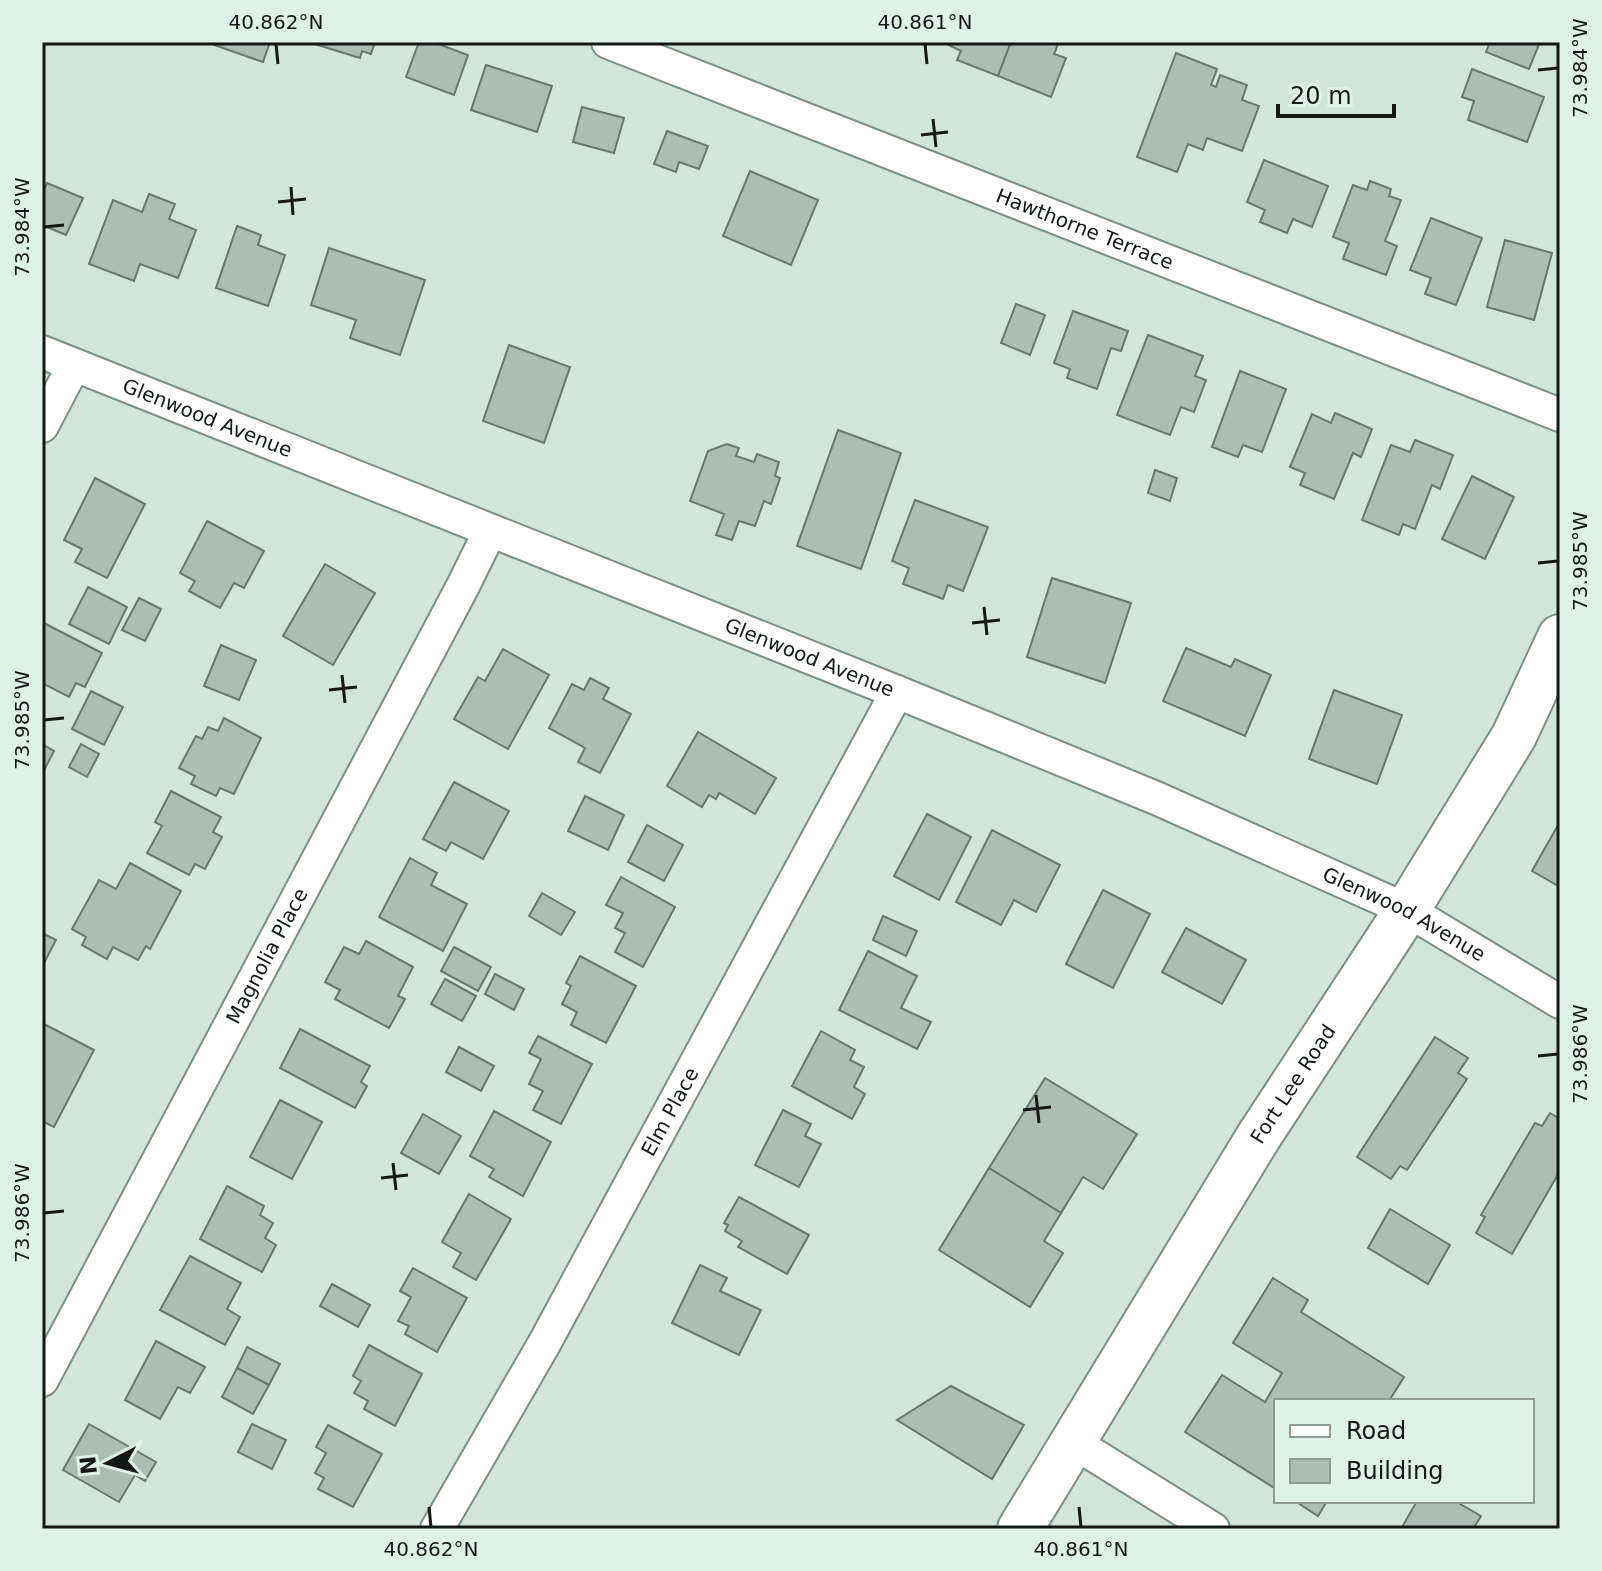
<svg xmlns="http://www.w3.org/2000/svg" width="1602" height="1571" viewBox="0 0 1602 1571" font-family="'DejaVu Sans',sans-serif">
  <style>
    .building { fill: #abbdb4; stroke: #66776f; stroke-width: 2 }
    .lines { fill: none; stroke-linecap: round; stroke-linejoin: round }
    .minor-casing { stroke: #7d8e86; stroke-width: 36 }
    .secondary-casing { stroke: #7d8e86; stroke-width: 48 }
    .minor { stroke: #fff; stroke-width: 32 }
    .secondary { stroke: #fff; stroke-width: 44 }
    .ticks { fill: none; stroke: #121815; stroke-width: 3 }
    .labels { text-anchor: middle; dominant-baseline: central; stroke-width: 6; stroke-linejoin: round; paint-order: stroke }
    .street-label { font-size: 20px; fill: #121815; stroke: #dff2e9 }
    .neatline { fill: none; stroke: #121815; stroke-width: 3 }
    .ticks-label { font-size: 20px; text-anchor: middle; fill: #121815 }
  </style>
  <rect width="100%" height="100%" fill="#d2e5db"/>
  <g class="building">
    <polygon points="215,42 270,42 263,62 214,45"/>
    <polygon points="308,42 375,42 371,54 362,51 360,58"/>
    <polygon points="419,42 433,42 468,55 454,95 406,77"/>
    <polygon points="943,42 1011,42 998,76 957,60 961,51"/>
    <polygon points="1011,42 1059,42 1054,54 1066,58 1051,97 998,76"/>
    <polygon points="1490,42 1540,42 1529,69 1486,52"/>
    <polygon points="1176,53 1217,69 1211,85 1216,87 1220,75 1247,85 1242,100 1259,106 1242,151 1207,138 1203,150 1188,144 1177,172 1137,157"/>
    <polygon points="486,65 552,86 537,132 471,110"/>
    <polygon points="1472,69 1544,97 1527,142 1468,120 1474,101 1462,97"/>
    <polygon points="582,107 624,118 614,153 573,142"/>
    <polygon points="667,131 708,146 699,169 679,162 676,172 654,164"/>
    <polygon points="1264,160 1328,186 1312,227 1293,219 1287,233 1260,222 1265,210 1247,202"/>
    <polygon points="750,171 818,200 791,265 723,236"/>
    <polygon points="1370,181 1391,189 1389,196 1401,200 1385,241 1397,246 1386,275 1343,259 1349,243 1333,237 1353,185 1367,190"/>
    <polygon points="47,183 83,198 66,235 42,225 42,195"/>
    <polygon points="149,194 175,204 169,219 196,230 178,278 140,264 134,281 89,264 113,200 142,212"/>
    <polygon points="1431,218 1482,238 1456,305 1425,294 1431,278 1410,270"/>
    <polygon points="237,226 261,235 258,245 285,255 268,306 216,288"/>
    <polygon points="1505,240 1552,253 1534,320 1487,307"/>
    <polygon points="329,248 425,280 400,355 350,338 356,320 311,305"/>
    <polygon points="1016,304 1045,315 1030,355 1001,343"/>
    <polygon points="1073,311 1128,331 1121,351 1111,348 1097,389 1067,378 1070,369 1054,363"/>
    <polygon points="1148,335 1203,356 1195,376 1206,380 1194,412 1181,407 1170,435 1117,415"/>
    <polygon points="509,345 570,367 544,443 483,421"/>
    <polygon points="1240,371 1286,389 1262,452 1243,445 1238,457 1212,447"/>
    <polygon points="1335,413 1372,429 1361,457 1353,453 1334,499 1300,485 1305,473 1290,467 1312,414 1331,423"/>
    <polygon points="838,430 901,453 861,569 797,546"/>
    <polygon points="1415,440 1453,455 1440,489 1432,485 1415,529 1403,524 1399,535 1362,520 1391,445 1410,452"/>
    <polygon points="727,444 739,448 736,456 754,462 757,454 779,462 775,476 780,478 771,504 764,501 755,526 739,521 732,540 716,535 724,514 690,501 708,451"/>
    <polygon points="1155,470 1177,478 1170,501 1148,493"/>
    <polygon points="1472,476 1514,497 1485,559 1442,539"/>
    <polygon points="95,478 145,504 107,578 75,562 82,549 64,540"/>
    <polygon points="915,500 988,527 963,591 948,585 943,599 903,584 909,568 892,561"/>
    <polygon points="207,521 264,551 244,588 234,583 220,608 189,591 195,581 180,573"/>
    <polygon points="325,564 375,593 333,665 283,636"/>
    <polygon points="1052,578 1131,603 1105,683 1027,657"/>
    <polygon points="88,587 127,607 109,644 69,624"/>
    <polygon points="139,598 161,609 145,641 122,630"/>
    <polygon points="42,622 102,653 85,687 76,683 69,697 42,683"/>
    <polygon points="221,645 256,660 239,700 204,686"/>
    <polygon points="1186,648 1231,667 1235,659 1271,675 1245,736 1163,701"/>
    <polygon points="503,649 549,675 508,749 454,719 478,677 485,681"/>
    <polygon points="590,678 609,688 603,699 631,714 600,773 578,762 585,748 549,728 572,684 584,690"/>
    <polygon points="1334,690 1402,715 1377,784 1309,759"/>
    <polygon points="91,691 123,707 104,745 72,729"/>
    <polygon points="224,718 261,738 234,794 220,788 216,796 191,784 195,776 179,768 196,736 202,739 208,727 218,731"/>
    <polygon points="698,732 776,778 755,814 719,793 716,799 709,795 702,807 667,786"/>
    <polygon points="42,744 54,751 42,774"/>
    <polygon points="81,744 99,754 87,777 69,767"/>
    <polygon points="454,782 509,811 483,859 451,842 446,851 423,839"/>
    <polygon points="171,791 221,817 213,832 222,837 205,869 195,864 189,875 147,853 162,826 155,822"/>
    <polygon points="585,796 624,815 608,850 568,831"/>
    <polygon points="927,814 971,837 939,900 894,876"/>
    <polygon points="647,825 683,845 664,881 628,862"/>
    <polygon points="1558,825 1560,826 1560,887 1532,871"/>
    <polygon points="992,830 1060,865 1036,912 1014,900 1001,925 956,902"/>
    <polygon points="410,858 437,873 431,885 467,904 443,951 379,917"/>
    <polygon points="130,863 181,891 150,949 146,946 138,960 113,947 107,959 82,945 86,937 72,929 99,880 116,889"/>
    <polygon points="621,877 675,907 643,967 615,952 625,933 615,928 623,913 606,905"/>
    <polygon points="1103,890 1150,914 1113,988 1066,964"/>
    <polygon points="542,893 575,912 561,935 529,916"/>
    <polygon points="883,916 917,931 906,956 873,940"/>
    <polygon points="1186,928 1246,960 1222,1004 1162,972"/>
    <polygon points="42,933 56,940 44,963 42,962"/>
    <polygon points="366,941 413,967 398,996 405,999 389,1028 335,999 340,990 325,982 344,947 359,954"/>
    <polygon points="454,947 491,967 478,991 441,971"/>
    <polygon points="868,951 917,976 901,1008 931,1022 917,1049 839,1010"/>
    <polygon points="580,956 636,986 606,1043 571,1025 577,1012 562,1004 571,986 566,983"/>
    <polygon points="495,974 524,989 514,1010 485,994"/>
    <polygon points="445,979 476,996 462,1021 431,1004"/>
    <polygon points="44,1024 94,1050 54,1127 42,1121"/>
    <polygon points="300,1029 370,1066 361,1082 367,1086 355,1108 280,1068"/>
    <polygon points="821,1031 855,1050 850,1060 864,1067 854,1087 865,1094 852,1119 792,1086"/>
    <polygon points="538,1036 592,1064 561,1124 533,1110 543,1091 529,1084 541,1059 529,1053"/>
    <polygon points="1435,1037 1468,1058 1458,1073 1467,1079 1407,1170 1400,1166 1391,1179 1357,1157"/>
    <polygon points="459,1047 494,1066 481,1091 446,1072"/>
    <polygon points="1045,1078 1137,1134 1103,1189 1083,1177 1061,1213 989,1168"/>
    <polygon points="280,1100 322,1122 292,1179 250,1157"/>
    <polygon points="783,1110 811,1124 805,1136 821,1144 799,1187 755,1165"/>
    <polygon points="494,1111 551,1142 523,1196 489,1177 494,1169 470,1156"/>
    <polygon points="1550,1113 1560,1119 1560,1171 1512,1254 1476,1233 1485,1217 1481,1215 1535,1123 1542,1126"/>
    <polygon points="423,1114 461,1136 439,1174 401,1153"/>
    <polygon points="989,1168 1061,1213 1044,1241 1063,1253 1030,1307 939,1250"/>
    <polygon points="227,1186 264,1206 260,1215 273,1223 265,1238 276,1245 262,1272 200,1239"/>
    <polygon points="469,1194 511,1219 476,1280 453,1267 461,1253 442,1242"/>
    <polygon points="739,1197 809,1235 787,1274 738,1247 742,1241 725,1231 728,1225 724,1223"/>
    <polygon points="1390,1209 1450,1245 1428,1284 1368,1248"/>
    <polygon points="190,1256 241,1283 227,1309 240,1317 225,1345 160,1310"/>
    <polygon points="700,1265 727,1278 720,1291 761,1310 739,1355 672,1323"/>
    <polygon points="413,1268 467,1298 437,1352 405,1334 409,1326 398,1321 411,1297 400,1291"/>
    <polygon points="1273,1278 1308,1300 1301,1312 1404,1377 1389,1401 1276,1401 1276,1489 1185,1432 1222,1375 1265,1402 1282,1373 1233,1343"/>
    <polygon points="332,1284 370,1305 358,1327 320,1306"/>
    <polygon points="156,1341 205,1367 190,1393 178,1387 160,1419 125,1400"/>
    <polygon points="369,1345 422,1374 395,1426 364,1409 368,1401 354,1393 361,1381 353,1376"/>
    <polygon points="247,1347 280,1364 269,1385 237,1368"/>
    <polygon points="237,1368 269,1385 253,1414 222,1397"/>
    <polygon points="951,1386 1024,1425 992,1479 897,1420"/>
    <polygon points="89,1424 156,1462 145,1481 135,1475 119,1502 63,1470"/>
    <polygon points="252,1424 286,1440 272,1469 238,1452"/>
    <polygon points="328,1425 382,1454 353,1507 318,1489 324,1478 315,1473 326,1453 316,1447"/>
    <polygon points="1295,1501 1327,1501 1318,1516"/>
    <polygon points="1417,1501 1455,1501 1481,1516 1473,1529 1401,1529"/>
  </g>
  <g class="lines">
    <defs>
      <g id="minor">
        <path id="s1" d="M 608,42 L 1560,415"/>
        <path id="s2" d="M 42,352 L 897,692 L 1156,798 L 1407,910 L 1560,1002"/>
        <polyline points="42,426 74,365"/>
        <path id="s3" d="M 42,1380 L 463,586 L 490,531"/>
        <polyline points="1073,1442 1213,1529"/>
        <path id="s4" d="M 437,1529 L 544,1344 L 897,692"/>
      </g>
      <g id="secondary">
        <path id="s5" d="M 1020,1529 L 1259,1136 L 1407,910 L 1514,736 L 1560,637"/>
      </g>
    </defs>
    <use href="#minor" class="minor-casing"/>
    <use href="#secondary" class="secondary-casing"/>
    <use href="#minor" class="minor"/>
    <use href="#secondary" class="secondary"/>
  </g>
  <path class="ticks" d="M 276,44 L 278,64M 925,44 L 927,64M 1538,70 L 1558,68M 933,119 L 936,147M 921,135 L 948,132M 291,187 L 293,215M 278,202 L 306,199M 44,227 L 64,225M 1538,563 L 1558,561M 984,607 L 987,635M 972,623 L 1000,620M 342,675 L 345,703M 329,690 L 357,687M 44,720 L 64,718M 1538,1056 L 1558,1054M 1036,1095 L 1039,1123M 1023,1110 L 1051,1107M 393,1163 L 396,1190M 381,1178 L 408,1175M 44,1213 L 64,1211M 429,1507 L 431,1527M 1079,1507 L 1081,1527"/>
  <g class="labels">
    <g class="street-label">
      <text stroke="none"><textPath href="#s1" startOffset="512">Hawthorne Terrace</textPath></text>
      <text stroke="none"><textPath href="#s2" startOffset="178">Glenwood Avenue</textPath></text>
      <text stroke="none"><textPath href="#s2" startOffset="826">Glenwood Avenue</textPath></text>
      <text stroke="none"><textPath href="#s2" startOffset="1474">Glenwood Avenue</textPath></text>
      <text stroke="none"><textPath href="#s3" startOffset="480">Magnolia Place</textPath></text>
      <text stroke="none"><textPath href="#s5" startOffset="522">Fort Lee Road</textPath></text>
      <text stroke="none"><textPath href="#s4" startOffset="478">Elm Place</textPath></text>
    </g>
  </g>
  <rect width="1602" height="1571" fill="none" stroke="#dff2e9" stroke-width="88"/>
  <rect x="1274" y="1399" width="260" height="104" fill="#dff2e9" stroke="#8d9b94" stroke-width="2"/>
  <rect x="1290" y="1425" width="40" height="12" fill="#ffffff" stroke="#8d9b94" stroke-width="2"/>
  <text x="1346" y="1439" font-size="24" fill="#121815">Road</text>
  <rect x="1290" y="1459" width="40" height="24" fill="#abbdb4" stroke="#8d9b94" stroke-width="2"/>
  <text x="1346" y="1479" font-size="24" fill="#121815">Building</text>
  <g transform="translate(108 1463) rotate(264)" stroke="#dff2e9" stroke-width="6" paint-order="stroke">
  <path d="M0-6L14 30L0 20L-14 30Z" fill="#121815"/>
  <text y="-12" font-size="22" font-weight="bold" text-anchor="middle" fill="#121815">N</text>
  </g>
  <path d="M1278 104v12h116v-12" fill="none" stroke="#121815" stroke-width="4"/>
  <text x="1290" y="104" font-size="24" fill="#121815" stroke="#dff2e9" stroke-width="6" paint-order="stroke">20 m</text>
  <rect x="44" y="44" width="1514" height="1483" class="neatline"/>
  <g class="ticks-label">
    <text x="276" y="29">40.862°N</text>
    <text x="925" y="29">40.861°N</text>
    <text transform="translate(1580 68) rotate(-90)" y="7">73.984°W</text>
    <text transform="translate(22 227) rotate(-90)" y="7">73.984°W</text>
    <text transform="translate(1580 561) rotate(-90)" y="7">73.985°W</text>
    <text transform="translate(22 720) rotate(-90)" y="7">73.985°W</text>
    <text transform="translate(1580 1054) rotate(-90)" y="7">73.986°W</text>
    <text transform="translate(22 1213) rotate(-90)" y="7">73.986°W</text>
    <text x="431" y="1556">40.862°N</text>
    <text x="1081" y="1556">40.861°N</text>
  </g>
</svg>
